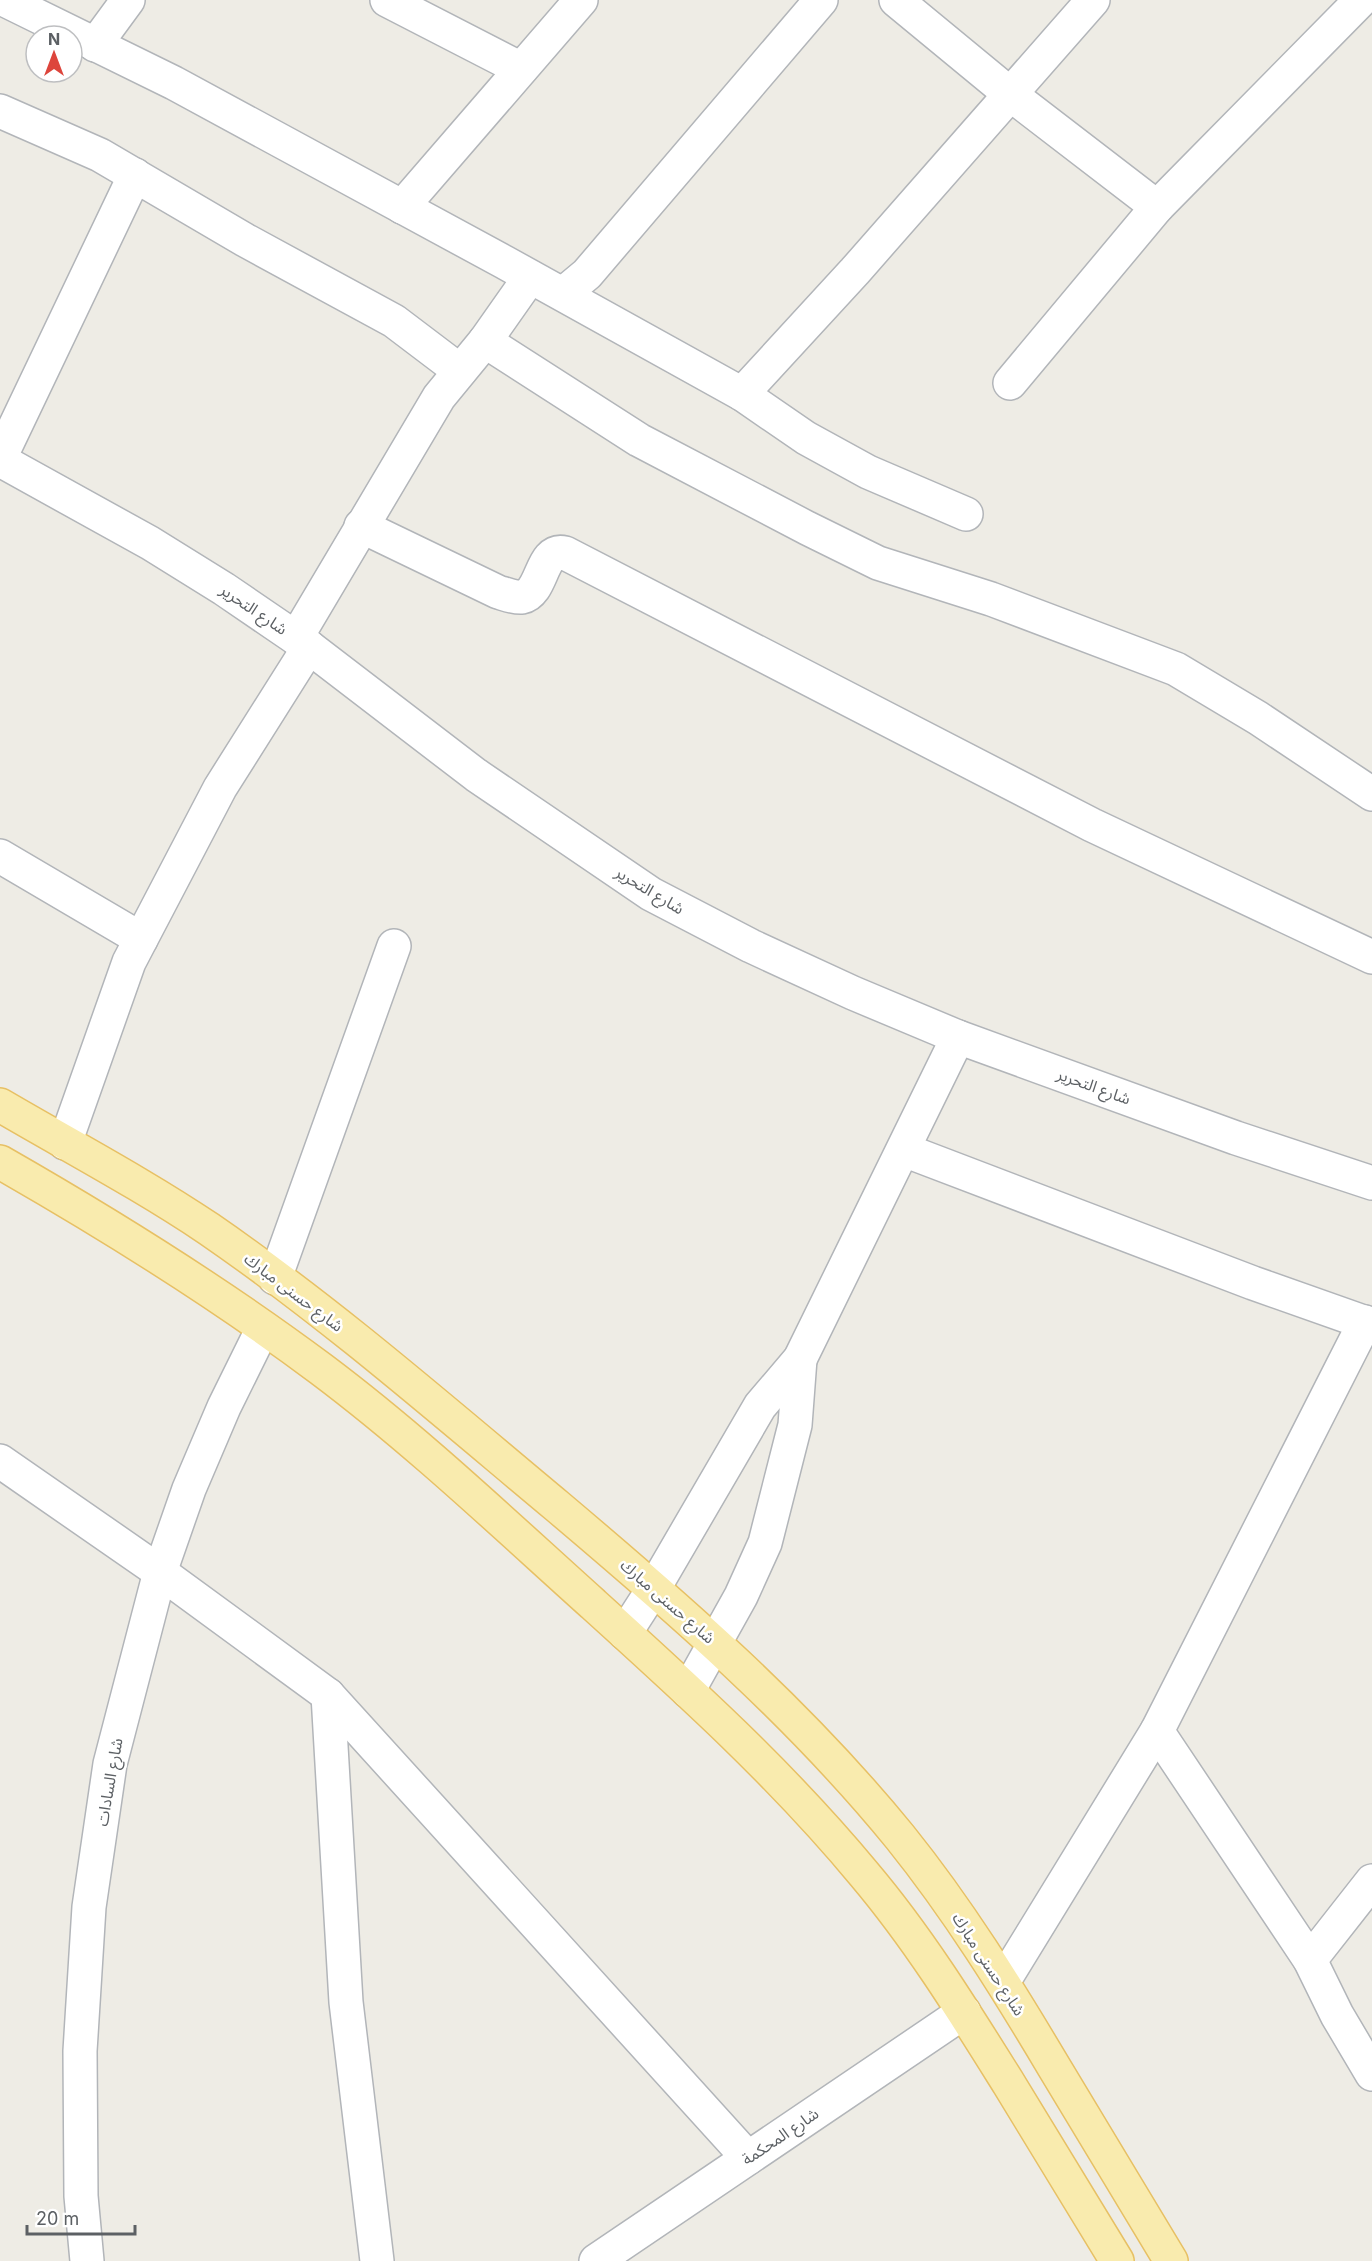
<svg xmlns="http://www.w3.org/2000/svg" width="1372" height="2261" viewBox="0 0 1372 2261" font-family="Inter,'Noto Sans Arabic',sans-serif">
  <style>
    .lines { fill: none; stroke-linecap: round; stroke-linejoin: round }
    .minor-casing { stroke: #b2b5b9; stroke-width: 36 }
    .major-casing { stroke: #e7c064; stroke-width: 36 }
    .minor { stroke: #fff; stroke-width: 33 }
    .major { stroke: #f9ebae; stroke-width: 33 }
    .labels { text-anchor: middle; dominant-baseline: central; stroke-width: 5; stroke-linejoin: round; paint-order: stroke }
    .street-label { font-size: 16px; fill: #5c6064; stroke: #fff }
  </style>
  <rect width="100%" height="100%" fill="#eeece5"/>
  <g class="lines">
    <defs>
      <g id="minor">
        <polyline points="5,0 174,83 504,262 742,394 806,438 868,472 966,514"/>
        <polyline points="387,0 521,69"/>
        <polyline points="896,0 1010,94 1157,207"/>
        <polyline points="95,45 128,0"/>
        <polyline points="0,111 100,155 245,240 394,321 460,371"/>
        <polyline points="402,207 581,0"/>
        <polyline points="563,294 587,274 821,0"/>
        <polyline points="485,341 639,440 807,528 878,563 991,599 1176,669 1258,718 1372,794"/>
        <polyline points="1010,383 1157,207 1361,0"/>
        <polyline points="742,394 855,271 1093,0"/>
        <polyline points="0,458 135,175"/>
        <polyline points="0,460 150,543 224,589 309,647 476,775 651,894 751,946 853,993 958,1037 1236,1138 1372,1183"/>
        <path d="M 361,526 L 498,592 C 505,594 515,598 522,597 C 544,592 540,547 565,553 L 1092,825 L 1372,957"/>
        <polyline points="296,638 439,397 485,341 530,277"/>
        <polyline points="0,856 141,939"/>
        <polyline points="65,1143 129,962 220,788 309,647"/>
        <polyline points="904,1150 1253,1283 1372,1325"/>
        <polyline points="275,1278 394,946"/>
        <polyline points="1365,1322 1157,1731 1310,1960 1337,2015 1372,2074"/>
        <polyline points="0,1461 160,1572 328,1695 748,2158"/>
        <polyline points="625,1633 654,1588 760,1406 800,1359 958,1037"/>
        <polyline points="688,1691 741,1596 765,1543 795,1425 800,1359"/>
        <polyline points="328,1695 346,2002 377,2261"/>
        <polyline points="1310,1960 1372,1881"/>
        <polyline points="1003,1982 1157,1731"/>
        <polyline points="87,2261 81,2196 80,2051 89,1907 110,1764 160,1572 189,1489 224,1407 263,1328"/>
        <polyline points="596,2261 964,2012"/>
      </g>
      <g id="major">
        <path d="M 0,1105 C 70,1146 142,1184 209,1229 C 331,1313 443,1411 557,1506 C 679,1609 799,1713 900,1837 C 958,1909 1007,1988 1054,2067 C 1093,2132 1132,2196 1171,2261"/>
        <path d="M 0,1162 C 112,1226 218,1292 321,1369 C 417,1441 504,1524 593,1604 C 688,1690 782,1775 864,1874 C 919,1939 964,2012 1009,2084 C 1045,2143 1081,2202 1117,2261"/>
      </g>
    </defs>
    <use href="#minor" class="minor-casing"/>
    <use href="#major" class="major-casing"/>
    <use href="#minor" class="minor"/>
    <use href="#major" class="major"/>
  </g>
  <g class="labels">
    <g class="street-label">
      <text transform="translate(254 609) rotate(34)">شارع التحرير</text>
      <text transform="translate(650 890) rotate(31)">شارع التحرير</text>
      <text transform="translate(1094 1086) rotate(20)">شارع التحرير</text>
      <text transform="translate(294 1292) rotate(37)">شارع حسنى مبارك</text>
      <text transform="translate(668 1601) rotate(41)">شارع حسنى مبارك</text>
      <text transform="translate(109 1782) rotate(-80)">شارع السادات</text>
      <text transform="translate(989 1964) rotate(57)">شارع حسنى مبارك</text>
      <text transform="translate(780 2136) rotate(-34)">شارع المحكمة</text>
    </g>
  </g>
  <g transform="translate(54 54)"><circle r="28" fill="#ffffff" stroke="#bebfc1" stroke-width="1.5"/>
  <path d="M0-4.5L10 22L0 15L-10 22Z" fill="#dd453c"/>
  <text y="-9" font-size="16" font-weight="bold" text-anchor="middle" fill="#5c6064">N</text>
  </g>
  <path d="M27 2225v9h108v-9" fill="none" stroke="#5c6064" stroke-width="3"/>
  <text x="36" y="2225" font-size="18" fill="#5c6064" stroke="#ffffff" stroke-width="4.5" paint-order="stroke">20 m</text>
</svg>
